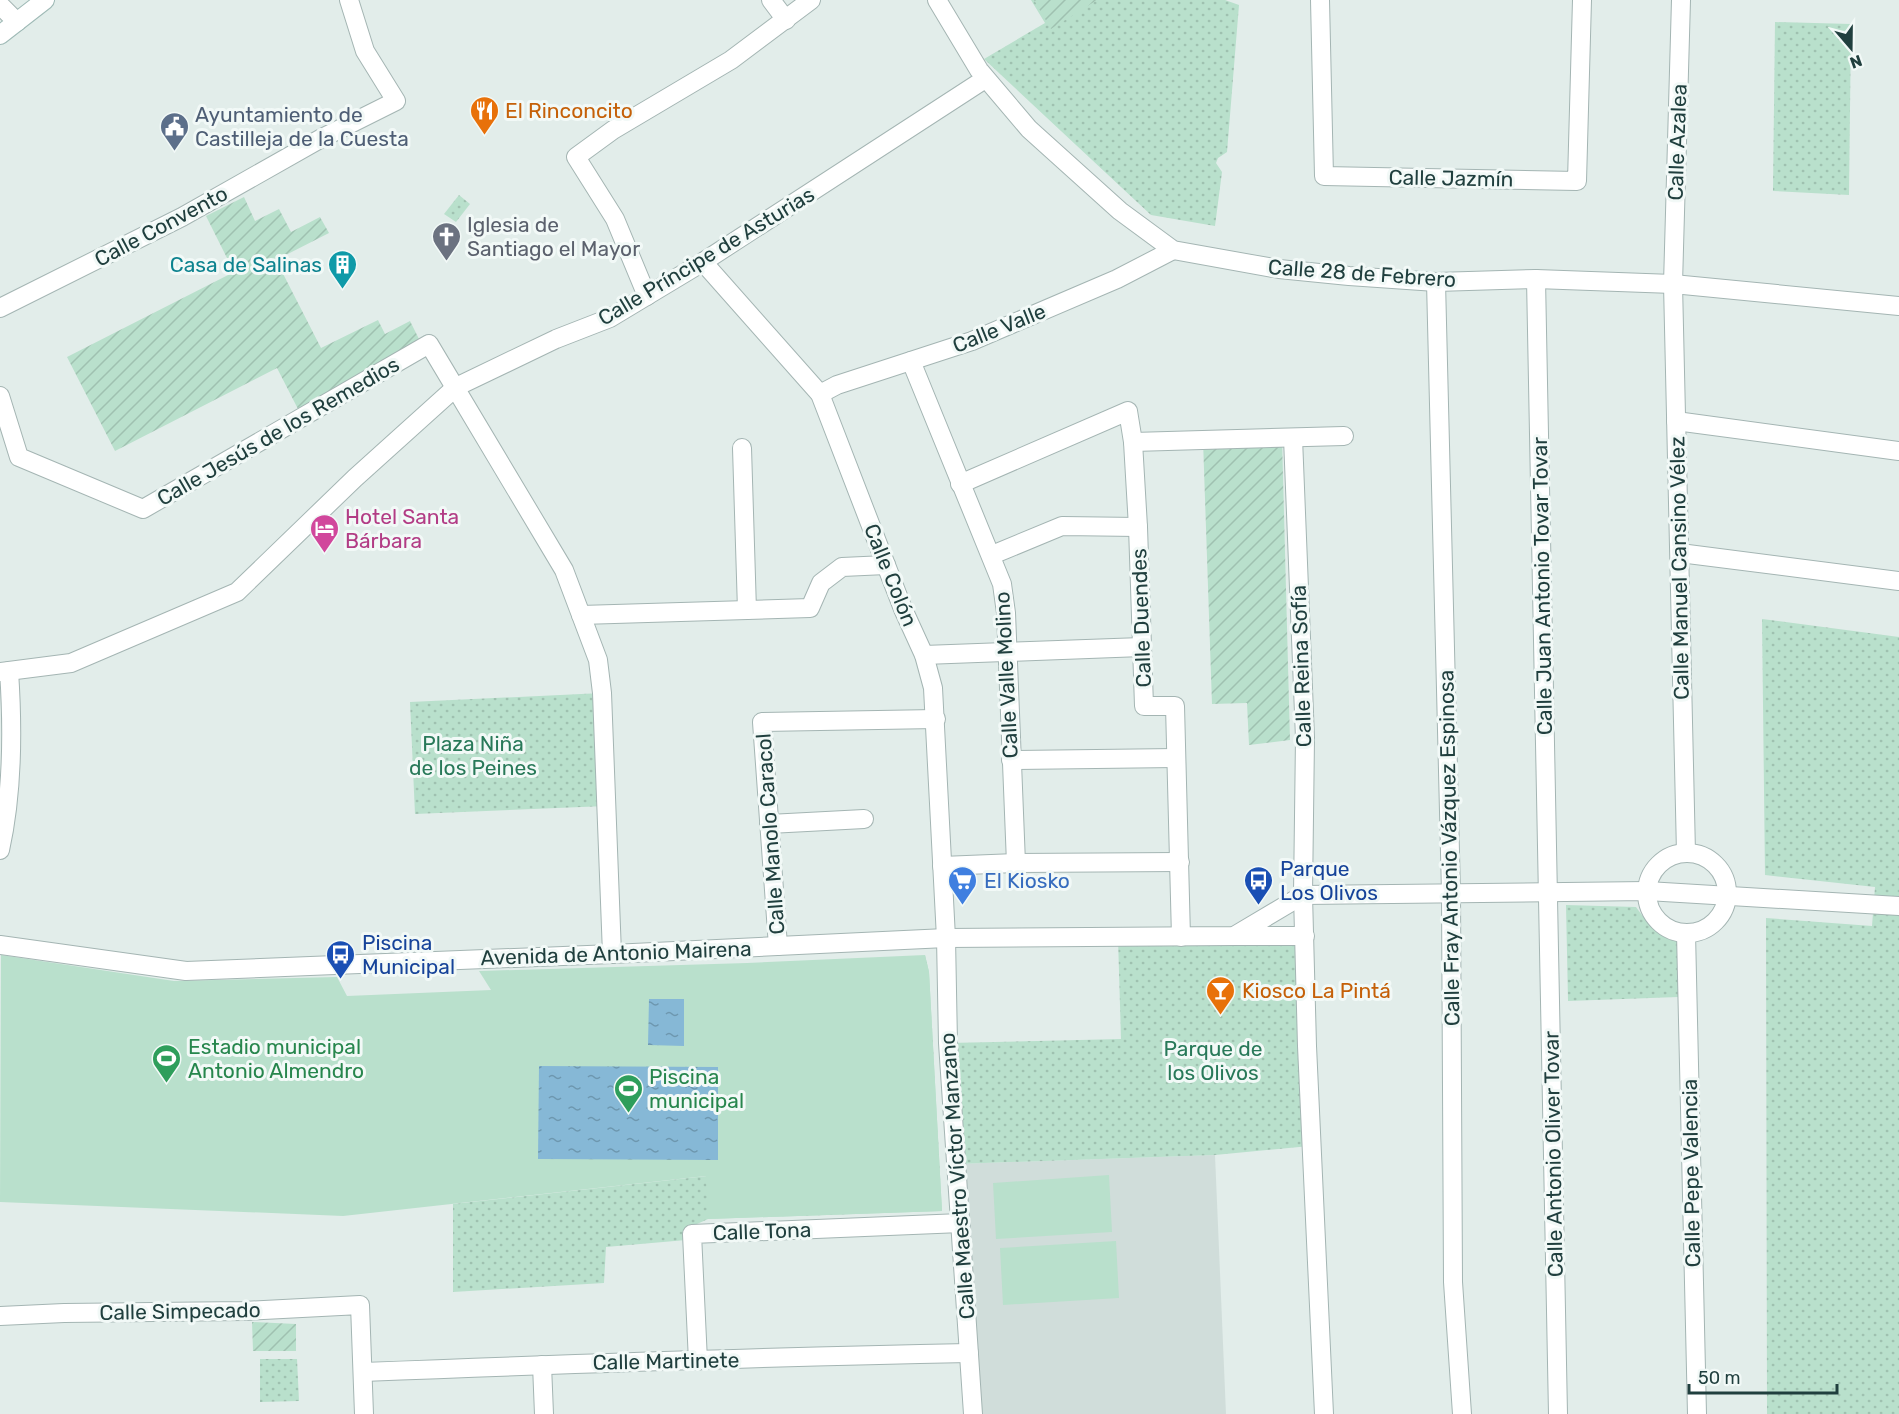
<svg xmlns="http://www.w3.org/2000/svg" width="1899" height="1414" viewBox="0 0 1899 1414" font-family="Rubik,sans-serif">
  <style>
    .built { fill: #d0ddda }
    .grass { fill: url(#grass-dots) }
    .garden { fill: url(#garden-furrows) }
    .pitch { fill: #b9e0cc }
    .water { fill: url(#water-ripples) }
    .lines { fill: none; stroke-linecap: round; stroke-linejoin: round }
    .minor-casing { stroke: #a4b5b3; stroke-width: 20 }
    .tertiary-casing { stroke: #a4b5b3; stroke-width: 20 }
    .secondary-casing { stroke: #9fbab6; stroke-width: 20 }
    .minor { stroke: #fff; stroke-width: 18 }
    .tertiary { stroke: #fff; stroke-width: 18 }
    .secondary { stroke: #fff; stroke-width: 18 }
    .labels { text-anchor: middle; dominant-baseline: central; stroke-width: 6; stroke-linejoin: round; paint-order: stroke }
    .food-label { font-size: 21px; fill: #c56008; stroke: #f2f9f7; text-anchor: start }
    .service-label { font-size: 21px; fill: #4e5e75; stroke: #f2f9f7; text-anchor: start }
    .street-label { font-size: 21px; fill: #203f3e; stroke: #f2f9f7 }
    .worship-label { font-size: 21px; fill: #5b616d; stroke: #f2f9f7; text-anchor: start }
    .culture-label { font-size: 21px; fill: #0d838f; stroke: #f2f9f7; text-anchor: end }
    .hotel-label { font-size: 21px; fill: #b23c85; stroke: #f2f9f7; text-anchor: start }
    .park-label { font-size: 21px; fill: #287959; stroke: #f2f9f7 }
    .transit-label { font-size: 21px; fill: #164399; stroke: #f2f9f7; text-anchor: start }
    .shop-label { font-size: 21px; fill: #366cbe; stroke: #f2f9f7; text-anchor: start }
    .leisure-label { font-size: 21px; fill: #27864d; stroke: #f2f9f7; text-anchor: start }
  </style>
  <defs>
    <pattern id="grass-dots" width="8" height="8" patternUnits="userSpaceOnUse" patternTransform="scale(1.5)"><rect width="8" height="8" fill="#b9e0cc"/><path d="M2 2h.1M6 6h.1" fill="none" stroke="#9fc1b0" stroke-width="1.8" stroke-linecap="round"/></pattern>
    <pattern id="garden-furrows" width="10" height="10" patternUnits="userSpaceOnUse" patternTransform="scale(1.5)"><rect width="10" height="10" fill="#b9e0cc"/><path d="M-1 1l2-2M0 10L10 0M9 11l2-2" fill="none" stroke="#9fc1b0"/></pattern>
    <pattern id="water-ripples" width="26" height="14" patternUnits="userSpaceOnUse" patternTransform="scale(1.5)"><rect width="26" height="14" fill="#86b8d6"/><path d="M2 4q2-2 4 0t4 0M15 11q2-2 4 0t4 0" fill="none" stroke="#6d97af"/></pattern>
  </defs>
  <rect width="100%" height="100%" fill="#e2edea"/>
  <polygon class="built" points="1215,1155 1226,1414 973,1414 956,1164"/>
  <g class="grass">
    <polygon points="1031,0 1225,0 1239,5 1227,152 1218,158 1216,163 1222,172 1215,226 1151,215 984,59 1045,23"/>
    <polygon points="1775,22 1851,24 1849,195 1773,191"/>
    <polygon points="459,195 470,204 456,222 444,214"/>
    <polygon points="1762,619 1899,637 1899,1414 1767,1414 1766,918 1872,926 1875,887 1765,875"/>
    <polygon points="602,693 606,806 415,814 410,702"/>
    <path d="M 1566,905 L 1636,907 C 1650,926 1657,937 1680,942 L 1678,997 L 1568,1001 Z"/>
    <polygon points="1305,936 1310,1146 1215,1155 956,1164 948,1043 1121,1039 1118,938"/>
    <polygon points="925,955 929,972 942,1211 708,1219 686,1229 686,1240 606,1247 604,1283 453,1292 453,1204 707,1176"/>
    <polygon points="260,1359 297,1359 299,1401 260,1402"/>
  </g>
  <g class="garden">
    <polygon points="1034,0 1097,0 1051,29"/>
    <polygon points="244,197 255,221 279,209 291,232 320,217 329,233 276,260 321,348 378,320 385,334 410,321 421,343 298,409 277,368 115,451 67,357 234,272 206,216"/>
    <polygon points="1282,438 1290,740 1249,745 1247,703 1212,704 1203,440"/>
    <polygon points="252,1322 296,1324 296,1351 253,1351"/>
  </g>
  <g class="pitch">
    <polygon points="1,955 174,981 337,977 347,996 491,990 479,971 747,963 925,955 929,972 942,1211 708,1219 706,1176 343,1216 0,1202"/>
    <polygon points="1109,1175 1112,1232 996,1239 993,1183"/>
    <polygon points="1116,1241 1119,1298 1003,1305 1000,1248"/>
  </g>
  <g class="water">
    <polygon points="649,999 684,999 684,1046 648,1045"/>
    <polygon points="539,1066 718,1067 718,1160 538,1159"/>
  </g>
  <g class="lines">
    <defs>
      <g id="minor">
        <polyline points="771,0 786,20"/>
        <polyline points="937,0 979,70 1029,129 1120,211 1173,250 1279,269 1349,276 1436,282 1536,279 1673,284 1899,306"/>
        <polyline points="1320,0 1324,176 1577,181 1582,0"/>
        <polyline points="1681,0 1673,284 1686,853"/>
        <polyline points="0,5 17,22"/>
        <polyline points="703,262 820,394 903,609 924,655 933,688 946,938 948,1043 973,1414"/>
        <polyline points="1536,279 1558,1414"/>
        <polyline points="1436,282 1451,893 1453,1282 1462,1414"/>
        <polyline points="647,296 615,219 576,157 613,130 731,60 811,0"/>
        <polyline points="0,308 182,217 320,139 396,101 365,51 349,0"/>
        <polyline points="911,361 1002,584 1006,613 1016,863"/>
        <polyline points="820,394 837,385 972,341 1117,279 1173,250"/>
        <polyline points="0,396 19,457 143,509 429,344 564,570 598,660 602,693 612,954"/>
        <polyline points="1676,421 1899,451"/>
        <polyline points="1293,438 1305,738 1303,895 1307,1046 1324,1414"/>
        <polyline points="1133,442 1344,436"/>
        <polyline points="742,448 747,610"/>
        <polyline points="960,484 1128,411 1133,442 1138,527 1144,706 1175,706 1181,937"/>
        <polyline points="1680,553 1899,581"/>
        <polyline points="992,555 1062,526 1138,527"/>
        <polyline points="581,615 810,608 821,583 842,567 886,565"/>
        <polyline points="924,655 1142,647"/>
        <polyline points="0,672 71,663 237,592 355,478 456,387 556,339 610,318 703,262 985,79"/>
        <polyline points="1011,760 1176,758"/>
        <polyline points="769,824 864,819"/>
        <path d="M 0,850 C 13,792 13,730 9,671"/>
        <polyline points="942,866 1016,863 1180,862"/>
        <polyline points="1686,933 1697,1414"/>
        <polyline points="1234,936 1305,936"/>
        <polyline points="778,946 762,722 936,719"/>
        <polyline points="0,1316 64,1313 244,1311 360,1305 364,1414"/>
        <polyline points="698,1361 692,1234 961,1223"/>
        <polyline points="542,1365 544,1414"/>
        <path d="M 363,1372 C 565,1364 767,1357 969,1353"/>
      </g>
      <g id="tertiary">
        <circle cx="1687" cy="893" r="40"/>
        <polyline points="0,945 186,971 612,954 946,938 1234,936 1303,895 1647,891 1899,906"/>
      </g>
      <polyline id="secondary" points="0,35 45,0"/>
    </defs>
    <use href="#minor" class="minor-casing"/>
    <use href="#tertiary" class="tertiary-casing"/>
    <use href="#secondary" class="secondary-casing"/>
    <use href="#minor" class="minor"/>
    <use href="#tertiary" class="tertiary"/>
    <use href="#secondary" class="secondary"/>
  </g>
  <defs>
    <symbol id="restaurant-pin" viewBox="-11 -11 22 30"><path d="M0 17L-7.5 6A9.5 9.5 0 1 1 7.5 6Z" fill="#e8710a" stroke="#f2f9f7"/><path d="M-5-6h1v4h1v-4h1v4h1v-4h1v5L-1.5 .5V6h-2V.5L-5-1ZM5-6V6H3V1.5H1.5Q1.5-4 5-6Z" fill="#fff"/></symbol>
    <symbol id="civic-pin" viewBox="-11 -11 22 30"><path d="M0 17L-7.5 6A9.5 9.5 0 1 1 7.5 6Z" fill="#5c6f8a" stroke="#f2f9f7"/><path d="M-.6-6.5H3V-4.5H.6V-3L4-1V1h2V6H-6V1h2V-1L-.6-3ZM-1.2 2.5V6h2.4V2.5Z" fill="#fff"/></symbol>
    <symbol id="church-pin" viewBox="-11 -11 22 30"><path d="M0 17L-7.5 6A9.5 9.5 0 1 1 7.5 6Z" fill="#6b7280" stroke="#f2f9f7"/><path d="M-1.2-6h2.4v3.5h3.3v2.4h-3.3V6h-2.4V-.1h-3.3v-2.4h3.3Z" fill="#fff"/></symbol>
    <symbol id="building-pin" viewBox="-11 -11 22 30"><path d="M0 17L-7.5 6A9.5 9.5 0 1 1 7.5 6Z" fill="#0f9aa8" stroke="#f2f9f7"/><path d="M-4-6H4V6H1V3H-1V6H-4ZM-2.5-4.3h1.7v1.8h-1.7ZM.8-4.3h1.7v1.8H.8ZM-2.5-1h1.7V.8h-1.7ZM.8-1h1.7V.8H.8Z" fill="#fff"/></symbol>
    <symbol id="hotel-pin" viewBox="-11 -11 22 30"><path d="M0 17L-7.5 6A9.5 9.5 0 1 1 7.5 6Z" fill="#d1479c" stroke="#f2f9f7"/><path d="M-6-4.5h1.5V1H6V5H4.5V3h-9V5H-6ZM-4 0a1.8 1.8 0 1 1 3.6 0ZM.5 0V-2.5h3Q6-2.5 6 0Z" fill="#fff"/></symbol>
    <symbol id="supermarket-pin" viewBox="-11 -11 22 30"><path d="M0 17L-7.5 6A9.5 9.5 0 1 1 7.5 6Z" fill="#3f7fe0" stroke="#f2f9f7"/><path d="M-6-5.5h2.5l.6 2H6L4.5 2H-2.5L-4.4-4H-6ZM-1.5 3.2a1.3 1.3 0 1 0 .1 0ZM3 3.2a1.3 1.3 0 1 0 .1 0Z" fill="#fff"/></symbol>
    <symbol id="bus-pin" viewBox="-11 -11 22 30"><path d="M0 17L-7.5 6A9.5 9.5 0 1 1 7.5 6Z" fill="#1a4fb4" stroke="#f2f9f7"/><path d="M-5-6H5V4H4V6H2V4H-2V6H-4V4H-5ZM-3.5-4V0h7V-4ZM-3.5 1.2v1.5H-2V1.2ZM2 1.2v1.5H3.5V1.2Z" fill="#fff"/></symbol>
    <symbol id="bar-pin" viewBox="-11 -11 22 30"><path d="M0 17L-7.5 6A9.5 9.5 0 1 1 7.5 6Z" fill="#e8710a" stroke="#f2f9f7"/><path d="M-6-5H6L.8 .8V4.5H3.5V6h-7V4.5H-.8V.8Z" fill="#fff"/></symbol>
    <symbol id="stadium-pin" viewBox="-11 -11 22 30"><path d="M0 17L-7.5 6A9.5 9.5 0 1 1 7.5 6Z" fill="#2e9e5b" stroke="#f2f9f7"/><path d="M0-5a6.5 5 0 1 0 0 10a6.5 5 0 1 0 0-10ZM-3.5-1.8h7v3.6h-7Z" fill="#fff"/></symbol>
  </defs>
  <g fill-rule="evenodd">
    <use href="#restaurant-pin" x="468" y="94" width="33" height="45"/>
    <use href="#civic-pin" x="158" y="110" width="33" height="45"/>
    <use href="#church-pin" x="430" y="220" width="33" height="45"/>
    <use href="#building-pin" x="326" y="248" width="33" height="45"/>
    <use href="#hotel-pin" x="308" y="512" width="33" height="45"/>
    <use href="#supermarket-pin" x="946" y="864" width="33" height="45"/>
    <use href="#bus-pin" x="1242" y="864" width="33" height="45"/>
    <use href="#bus-pin" x="324" y="938" width="33" height="45"/>
    <use href="#bar-pin" x="1204" y="974" width="33" height="45"/>
    <use href="#stadium-pin" x="150" y="1042" width="33" height="45"/>
    <use href="#stadium-pin" x="612" y="1072" width="33" height="45"/>
  </g>
  <g class="labels">
    <g class="food-label">
      <text x="505" y="110">El Rinconcito</text>
      <text x="1242" y="990">Kiosco La Pintá</text>
    </g>
    <g class="service-label">
      <text x="195" y="114">Ayuntamiento de<tspan x="195" dy="24">Castilleja de la Cuesta</tspan></text>
    </g>
    <g class="street-label">
      <text transform="translate(1677 142) rotate(-88)">Calle Azalea</text>
      <text transform="translate(1451 178) rotate(1)">Calle Jazmín</text>
      <text transform="translate(161 226) rotate(-28)">Calle Convento</text>
      <text transform="translate(706 256) rotate(-31)">Calle Príncipe de Asturias</text>
      <text transform="translate(1362 273) rotate(4)">Calle 28 de Febrero</text>
      <text transform="translate(999 328) rotate(-22)">Calle Valle</text>
      <text transform="translate(278 431) rotate(-30)">Calle Jesús de los Remedios</text>
      <text transform="translate(1679 568) rotate(-91)">Calle Manuel Cansino Vélez</text>
      <text transform="translate(891 575) rotate(68)">Calle Colón</text>
      <text transform="translate(1542 586) rotate(-91)">Calle Juan Antonio Tovar Tovar</text>
      <text transform="translate(1141 618) rotate(-92)">Calle Duendes</text>
      <text transform="translate(1301 666) rotate(-92)">Calle Reina Sofía</text>
      <text transform="translate(1006 675) rotate(-93)">Calle Valle Molino</text>
      <text transform="translate(770 834) rotate(-94)">Calle Manolo Caracol</text>
      <text transform="translate(1449 848) rotate(-91)">Calle Fray Antonio Vázquez Espinosa</text>
      <text transform="translate(616 953) rotate(-2)">Avenida de Antonio Mairena</text>
      <text transform="translate(1553 1154) rotate(-91)">Calle Antonio Oliver Tovar</text>
      <text transform="translate(1691 1173) rotate(-91)">Calle Pepe Valencia</text>
      <text transform="translate(957 1176) rotate(-94)">Calle Maestro Víctor Manzano</text>
      <text transform="translate(762 1231) rotate(-2)">Calle Tona</text>
      <text transform="translate(180 1311) rotate(-1)">Calle Simpecado</text>
      <text transform="translate(666 1361) rotate(-1)">Calle Martinete</text>
    </g>
    <g class="worship-label">
      <text x="467" y="224">Iglesia de<tspan x="467" dy="24">Santiago el Mayor</tspan></text>
    </g>
    <g class="culture-label">
      <text x="322" y="264">Casa de Salinas</text>
    </g>
    <g class="hotel-label">
      <text x="345" y="516">Hotel Santa<tspan x="345" dy="24">Bárbara</tspan></text>
    </g>
    <g class="park-label">
      <text x="473" y="743">Plaza Niña<tspan x="473" dy="24">de los Peines</tspan></text>
      <text x="1213" y="1048">Parque de<tspan x="1213" dy="24">los Olivos</tspan></text>
    </g>
    <g class="transit-label">
      <text x="1280" y="868">Parque<tspan x="1280" dy="24">Los Olivos</tspan></text>
      <text x="362" y="942">Piscina<tspan x="362" dy="24">Municipal</tspan></text>
    </g>
    <g class="shop-label">
      <text x="984" y="880">El Kiosko</text>
    </g>
    <g class="leisure-label">
      <text x="188" y="1046">Estadio municipal<tspan x="188" dy="24">Antonio Almendro</tspan></text>
      <text x="649" y="1076">Piscina<tspan x="649" dy="24">municipal</tspan></text>
    </g>
  </g>
  <g transform="translate(1851 48) rotate(160)" stroke="#f2f9f7" stroke-width="4.5" paint-order="stroke">
  <path d="M0-4.5L10 22L0 15L-10 22Z" fill="#203f3e"/>
  <text y="-9" font-size="16" font-weight="bold" text-anchor="middle" fill="#203f3e">N</text>
  </g>
  <path d="M1689 1384v9h148v-9" fill="none" stroke="#203f3e" stroke-width="3"/>
  <text x="1698" y="1384" font-size="18" fill="#203f3e" stroke="#f2f9f7" stroke-width="4.5" paint-order="stroke">50 m</text>
</svg>
